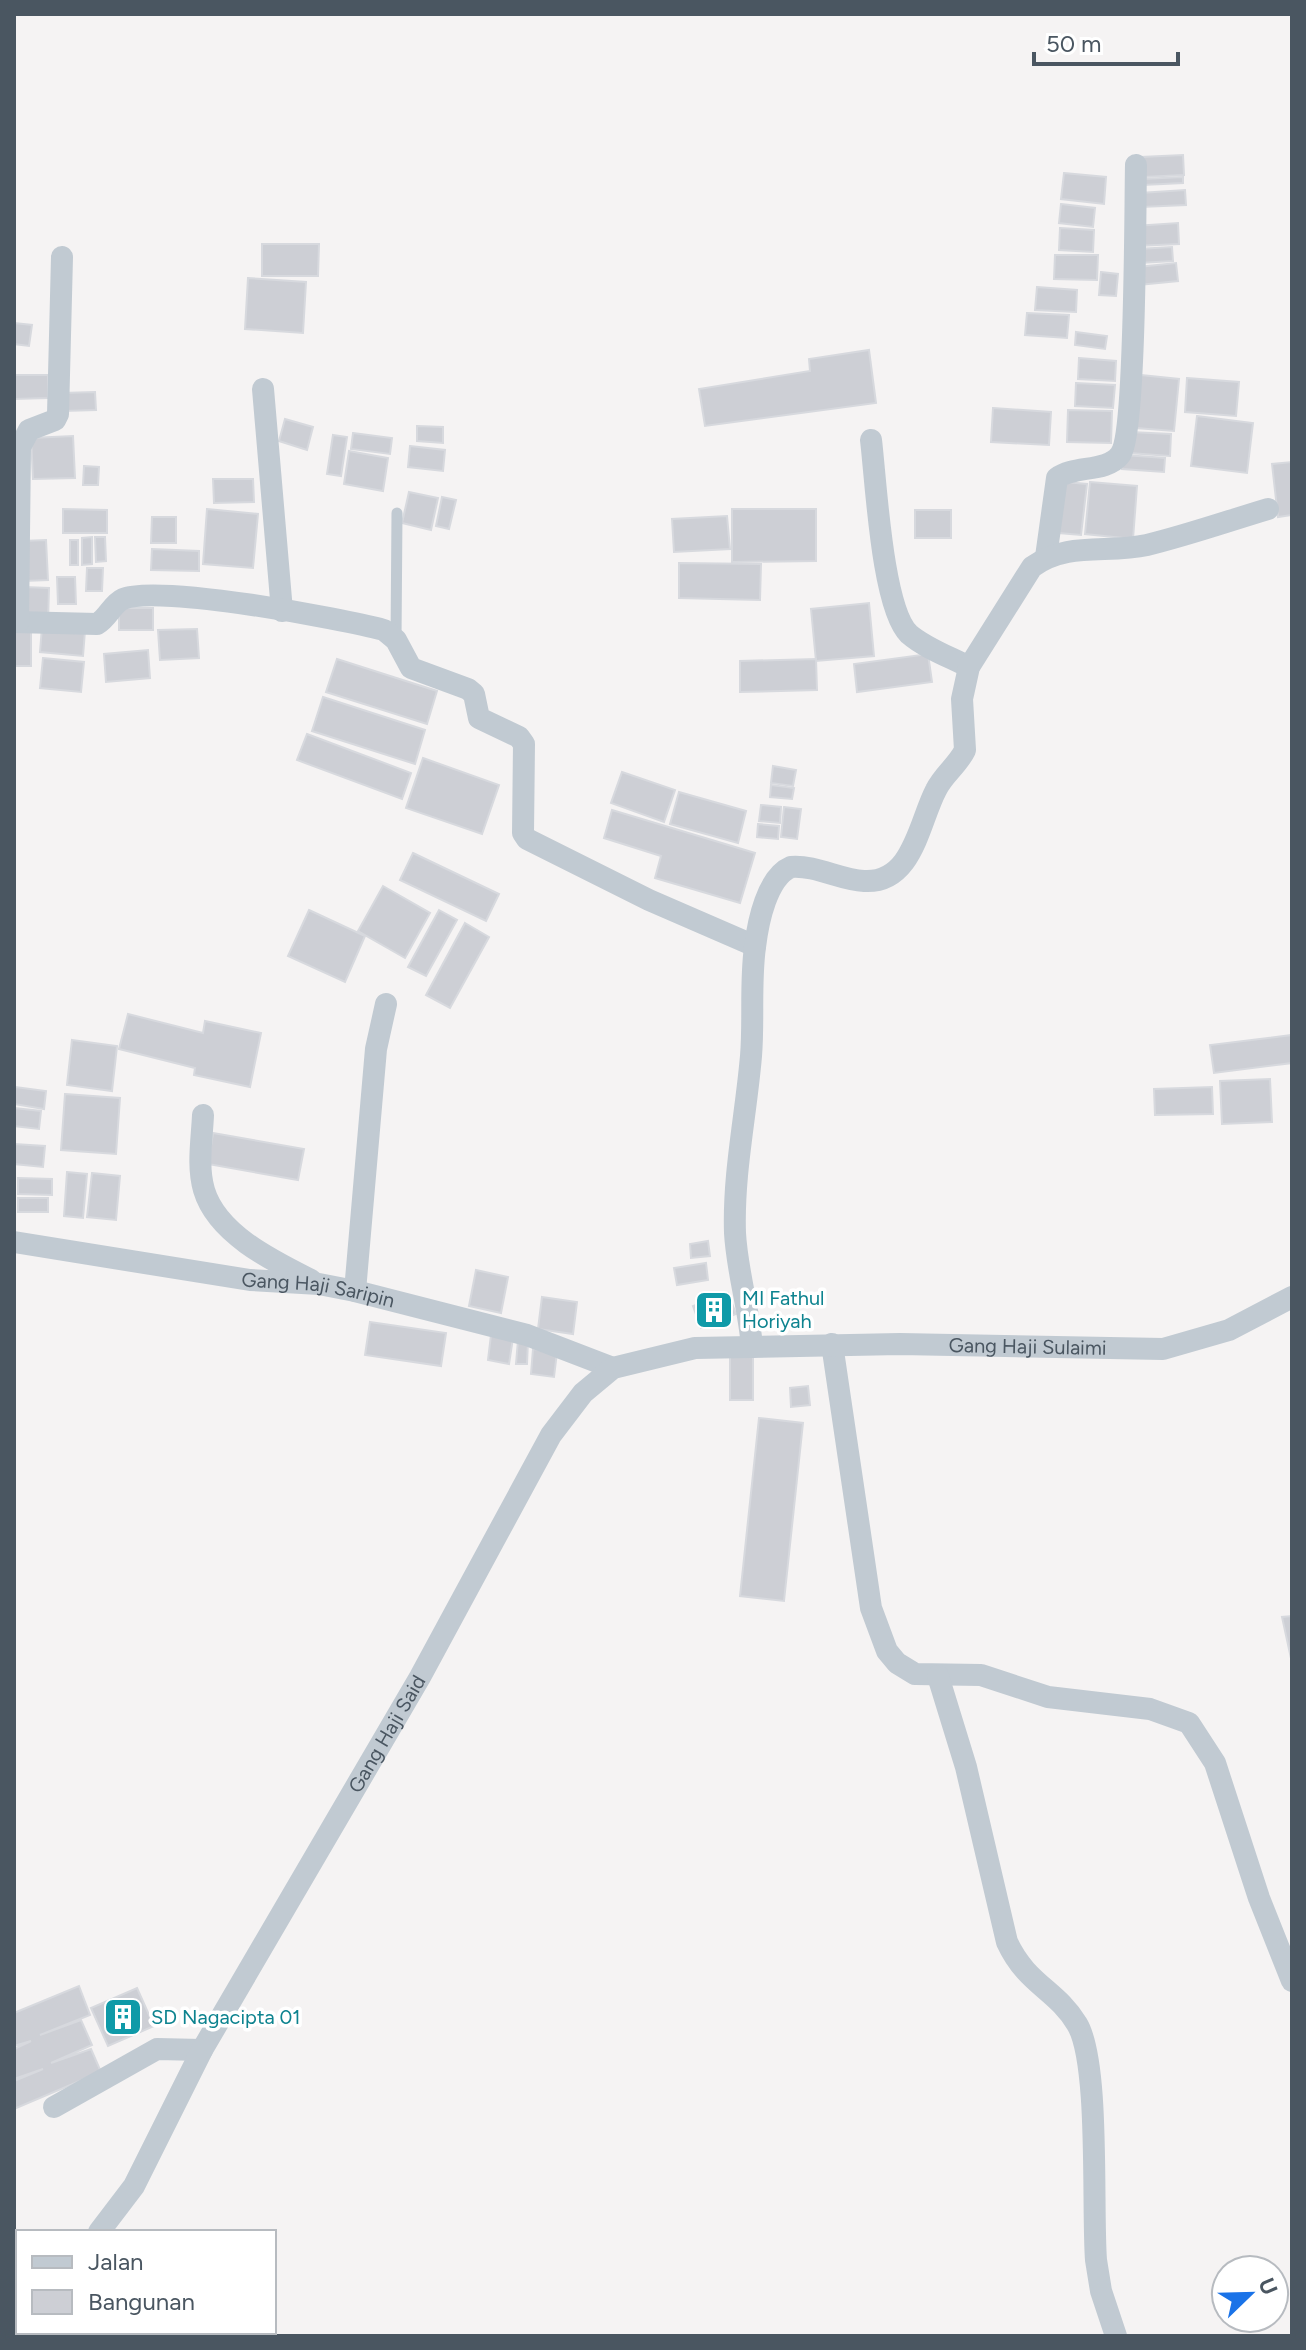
<svg xmlns="http://www.w3.org/2000/svg" width="1306" height="2350" viewBox="0 0 1306 2350" font-family="Figtree,sans-serif">
  <style>
    .building { fill: #cdcfd5; stroke: #d7d9de; stroke-width: 2 }
    .lines { fill: none; stroke-linecap: round; stroke-linejoin: round }
    .service { stroke: #c1cad2; stroke-width: 11 }
    .minor { stroke: #c1cad2; stroke-width: 22 }
    .labels { text-anchor: middle; dominant-baseline: central; stroke-width: 7; stroke-linejoin: round; paint-order: stroke }
    .street-label { font-size: 20px; fill: #4a5661; stroke: #fff }
    .culture-label { font-size: 20px; fill: #0d838f; stroke: #fff; text-anchor: start }
  </style>
  <rect width="100%" height="100%" fill="#f5f3f3"/>
  <g class="building">
    <polygon points="1183,155 1184,175 1143,177 1141,157"/>
    <polygon points="1064,173 1106,177 1104,204 1061,199"/>
    <polygon points="1183,177 1183,183 1143,185 1142,179"/>
    <polygon points="1185,190 1186,205 1141,207 1140,193"/>
    <polygon points="1061,204 1095,208 1093,227 1059,223"/>
    <polygon points="1178,223 1179,244 1136,246 1135,226"/>
    <polygon points="1060,228 1094,230 1093,252 1059,250"/>
    <polygon points="262,244 319,244 318,276 262,276"/>
    <polygon points="1172,247 1173,261 1139,263 1138,249"/>
    <polygon points="1055,255 1098,255 1097,280 1054,279"/>
    <polygon points="1176,263 1178,281 1139,285 1138,267"/>
    <polygon points="1101,272 1118,274 1116,296 1099,295"/>
    <polygon points="248,278 306,282 303,333 245,329"/>
    <polygon points="1037,287 1077,290 1076,312 1035,310"/>
    <polygon points="1027,313 1069,315 1067,338 1025,335"/>
    <polygon points="14,323 32,325 29,346 14,344"/>
    <polygon points="1076,332 1107,336 1105,349 1075,345"/>
    <polygon points="869,350 876,403 705,426 699,389 810,371 809,359"/>
    <polygon points="1079,358 1116,361 1115,381 1078,379"/>
    <polygon points="14,375 48,375 48,398 14,399"/>
    <polygon points="1141,375 1179,379 1174,431 1136,428"/>
    <polygon points="1187,378 1239,382 1236,416 1185,412"/>
    <polygon points="1076,383 1115,385 1113,408 1075,406"/>
    <polygon points="95,392 96,410 63,411 62,393"/>
    <polygon points="993,408 1051,412 1049,445 991,442"/>
    <polygon points="1068,410 1112,411 1111,443 1067,442"/>
    <polygon points="1197,416 1253,423 1247,473 1191,466"/>
    <polygon points="285,419 313,427 307,450 279,441"/>
    <polygon points="417,426 443,427 443,443 417,441"/>
    <polygon points="1130,432 1171,434 1170,456 1129,453"/>
    <polygon points="353,433 392,438 390,454 351,449"/>
    <polygon points="333,435 347,437 341,476 327,474"/>
    <polygon points="73,436 75,478 33,479 31,438"/>
    <polygon points="410,446 445,450 443,471 408,467"/>
    <polygon points="349,451 388,458 383,491 344,484"/>
    <polygon points="1124,455 1165,458 1164,472 1122,469"/>
    <polygon points="1292,462 1292,515 1278,517 1272,464"/>
    <polygon points="84,466 99,467 98,485 83,485"/>
    <polygon points="213,479 253,479 254,502 214,503"/>
    <polygon points="1065,482 1087,484 1081,535 1059,533"/>
    <polygon points="1090,482 1137,486 1133,539 1085,534"/>
    <polygon points="409,492 438,498 431,530 402,523"/>
    <polygon points="442,497 456,500 449,529 436,526"/>
    <polygon points="63,509 107,510 107,533 63,533"/>
    <polygon points="207,509 258,514 253,568 203,564"/>
    <polygon points="732,509 816,509 816,561 732,562"/>
    <rect x="915" y="510" width="36" height="28"/>
    <polygon points="727,516 730,549 674,552 672,519"/>
    <polygon points="152,517 176,517 176,543 151,543"/>
    <polygon points="92,537 92,564 82,565 82,538"/>
    <polygon points="95,537 105,537 106,561 96,562"/>
    <polygon points="46,540 48,580 24,581 22,541"/>
    <rect x="70" y="540" width="8" height="25"/>
    <polygon points="152,549 199,551 199,571 151,570"/>
    <polygon points="679,563 761,564 760,600 679,598"/>
    <polygon points="87,568 103,568 102,591 86,591"/>
    <polygon points="57,577 75,577 76,604 58,604"/>
    <polygon points="24,587 49,588 48,622 23,621"/>
    <polygon points="869,603 874,656 816,661 811,609"/>
    <rect x="119" y="608" width="34" height="22"/>
    <polygon points="31,625 31,666 14,666 14,626"/>
    <polygon points="42,627 85,631 83,656 40,652"/>
    <polygon points="197,629 199,658 160,660 158,630"/>
    <polygon points="148,650 150,678 106,682 104,654"/>
    <polygon points="928,654 932,682 857,692 854,664"/>
    <polygon points="43,658 84,662 81,692 40,688"/>
    <polygon points="337,659 437,691 427,724 326,692"/>
    <polygon points="816,659 817,690 740,692 740,661"/>
    <polygon points="323,697 425,730 415,764 312,731"/>
    <polygon points="307,734 411,773 402,799 297,760"/>
    <polygon points="423,758 499,785 482,834 406,808"/>
    <polygon points="773,766 796,770 793,786 771,783"/>
    <polygon points="622,772 675,790 664,822 611,803"/>
    <polygon points="771,785 794,788 792,799 770,797"/>
    <polygon points="679,792 746,811 738,843 670,824"/>
    <polygon points="761,805 781,807 780,823 759,821"/>
    <polygon points="784,807 801,809 797,839 781,837"/>
    <polygon points="612,810 755,853 740,903 655,878 661,856 604,838"/>
    <polygon points="758,824 779,826 778,839 757,837"/>
    <polygon points="413,853 499,894 486,921 400,880"/>
    <polygon points="383,886 430,913 405,958 358,931"/>
    <polygon points="309,910 365,936 345,982 288,956"/>
    <polygon points="439,910 457,920 426,976 408,967"/>
    <polygon points="465,923 489,937 450,1008 426,995"/>
    <polygon points="128,1014 203,1033 205,1021 261,1033 250,1087 194,1075 195,1068 119,1049"/>
    <polygon points="1292,1035 1292,1063 1214,1073 1210,1045"/>
    <polygon points="72,1040 117,1046 112,1091 67,1085"/>
    <polygon points="1270,1079 1272,1122 1222,1124 1220,1081"/>
    <polygon points="15,1087 46,1091 44,1109 14,1104"/>
    <polygon points="1212,1087 1213,1114 1155,1115 1154,1089"/>
    <polygon points="65,1094 120,1098 116,1154 61,1150"/>
    <polygon points="14,1108 41,1111 39,1129 14,1126"/>
    <polygon points="213,1133 304,1149 298,1180 208,1164"/>
    <polygon points="14,1144 45,1146 43,1167 14,1164"/>
    <polygon points="67,1172 87,1174 83,1218 64,1216"/>
    <polygon points="92,1173 120,1176 116,1220 87,1217"/>
    <polygon points="18,1178 52,1179 52,1195 18,1194"/>
    <rect x="18" y="1198" width="30" height="14"/>
    <polygon points="708,1241 710,1256 691,1258 690,1244"/>
    <polygon points="706,1263 708,1280 677,1285 674,1268"/>
    <polygon points="476,1270 508,1277 501,1313 469,1306"/>
    <polygon points="728,1293 736,1314 701,1328 693,1306"/>
    <polygon points="542,1297 577,1302 573,1334 538,1329"/>
    <polygon points="370,1322 446,1333 441,1366 365,1355"/>
    <polygon points="491,1335 513,1338 509,1364 488,1360"/>
    <polygon points="518,1340 528,1341 527,1364 516,1364"/>
    <polygon points="533,1349 557,1352 554,1377 531,1374"/>
    <rect x="730" y="1357" width="23" height="43"/>
    <polygon points="808,1386 810,1405 791,1407 790,1388"/>
    <polygon points="759,1418 803,1423 784,1601 740,1596"/>
    <polygon points="1292,1616 1292,1663 1282,1617"/>
    <polygon points="79,1986 90,2015 40,2035 81,2020 92,2045 51,2063 91,2049 101,2072 14,2109 14,2081 43,2069 14,2079 14,2049 31,2041 14,2046 14,2013"/>
    <polygon points="137,1988 154,2026 108,2046 91,2008"/>
  </g>
  <g class="lines">
    <polyline class="service" points="396,640 397,513"/>
    <g class="minor">
      <polyline points="263,389 282,611"/>
      <path d="M 871,440 C 876,481 882,608 909,634 C 925,648 950,657 969,667"/>
      <path d="M 1046,557 L 1057,478 C 1074,465 1106,473 1120,455 C 1136,435 1135,206 1136,165"/>
      <path d="M 14,622 L 97,624 C 108,618 112,604 123,599 C 157,584 343,619 384,630 L 396,640 L 411,668 L 468,689 L 474,694 L 479,718 L 519,737 L 524,744 L 523,833 L 527,839 L 649,900 L 755,946"/>
      <polyline points="18,622 20,447 29,430 55,420 58,414 62,257"/>
      <path d="M 203,1115 C 202,1139 197,1166 204,1190 C 217,1234 273,1261 311,1280"/>
      <path id="s1" d="M 14,1242 L 250,1280 L 319,1284 L 355,1291 L 527,1335 L 613,1368"/>
      <polyline points="355,1291 376,1049 386,1004"/>
      <polyline points="832,1344 871,1608 887,1651 897,1663 915,1674 981,1675 1048,1697 1150,1709 1189,1723 1215,1763 1259,1898 1292,1981"/>
      <path d="M 752,1347 C 749,1308 737,1271 735,1233 C 733,1174 746,1115 751,1056 C 754,1020 750,983 755,947 C 758,922 767,877 791,867 C 816,865 840,880 864,881 C 913,884 919,822 936,790 C 943,775 958,765 965,750 L 962,699 L 969,667 L 1032,567 C 1068,541 1107,554 1147,545 C 1188,535 1228,521 1268,509"/>
      <path d="M 938,1676 L 966,1767 L 1007,1942 C 1027,1985 1056,1989 1077,2024 C 1100,2062 1092,2207 1096,2260 L 1101,2291 L 1116,2336"/>
      <polyline points="54,2107 157,2049 202,2050"/>
      <path id="s2" d="M 99,2232 L 134,2186 L 202,2050 L 420,1677 L 551,1435 L 583,1393 L 613,1368 L 695,1348 L 900,1344 L 1163,1349 L 1229,1330 L 1292,1297"/>
      <polyline points="14,2299 18,2296"/>
    </g>
  </g>
  <defs>
    <symbol id="building-square" viewBox="-11 -11 22 22"><rect x="-9" y="-9" width="18" height="18" rx="4" fill="#0f9aa8" stroke="#fff"/><path d="M-4-6H4V6H1V3H-1V6H-4ZM-2.5-4.3h1.7v1.8h-1.7ZM.8-4.3h1.7v1.8H.8ZM-2.5-1h1.7V.8h-1.7ZM.8-1h1.7V.8H.8Z" fill="#fff"/></symbol>
  </defs>
  <g fill-rule="evenodd">
    <use href="#building-square" x="692" y="1288" width="44" height="44"/>
    <use href="#building-square" x="101" y="1995" width="44" height="44"/>
  </g>
  <g class="labels">
    <g class="street-label">
      <text stroke="none"><textPath href="#s1" startOffset="308">Gang Haji Saripin</textPath></text>
      <text stroke="none"><textPath href="#s2" startOffset="1426">Gang Haji Sulaimi</textPath></text>
      <text stroke="none"><textPath href="#s2" startOffset="576">Gang Haji Said</textPath></text>
    </g>
    <g class="culture-label">
      <text x="742" y="1298">MI Fathul<tspan x="742" dy="23">Horiyah</tspan></text>
      <text x="151" y="2017">SD Nagacipta 01</text>
    </g>
  </g>
  <rect width="1306" height="2350" fill="none" stroke="#4a5661" stroke-width="32"/>
  <rect x="16" y="2230" width="260" height="104" fill="#ffffff" stroke="#b7bbc0" stroke-width="2"/>
  <rect x="32" y="2256" width="40" height="12" fill="#c1cad2" stroke="#b7bbc0" stroke-width="2"/>
  <text x="88" y="2270" font-size="24" fill="#4a5661">Jalan</text>
  <rect x="32" y="2290" width="40" height="24" fill="#cdcfd5" stroke="#b7bbc0" stroke-width="2"/>
  <text x="88" y="2310" font-size="24" fill="#4a5661">Bangunan</text>
  <g transform="translate(1250 2294) rotate(67)"><circle r="38" fill="#ffffff" stroke="#b7bbc0" stroke-width="2"/>
  <path d="M0-6L14 30L0 20L-14 30Z" fill="#1a73e8"/>
  <text y="-12" font-size="22" font-weight="bold" text-anchor="middle" fill="#4a5661">U</text>
  </g>
  <path d="M1034 52v12h144v-12" fill="none" stroke="#4a5661" stroke-width="4"/>
  <text x="1046" y="52" font-size="24" fill="#4a5661" stroke="#ffffff" stroke-width="6" paint-order="stroke">50 m</text>
</svg>
